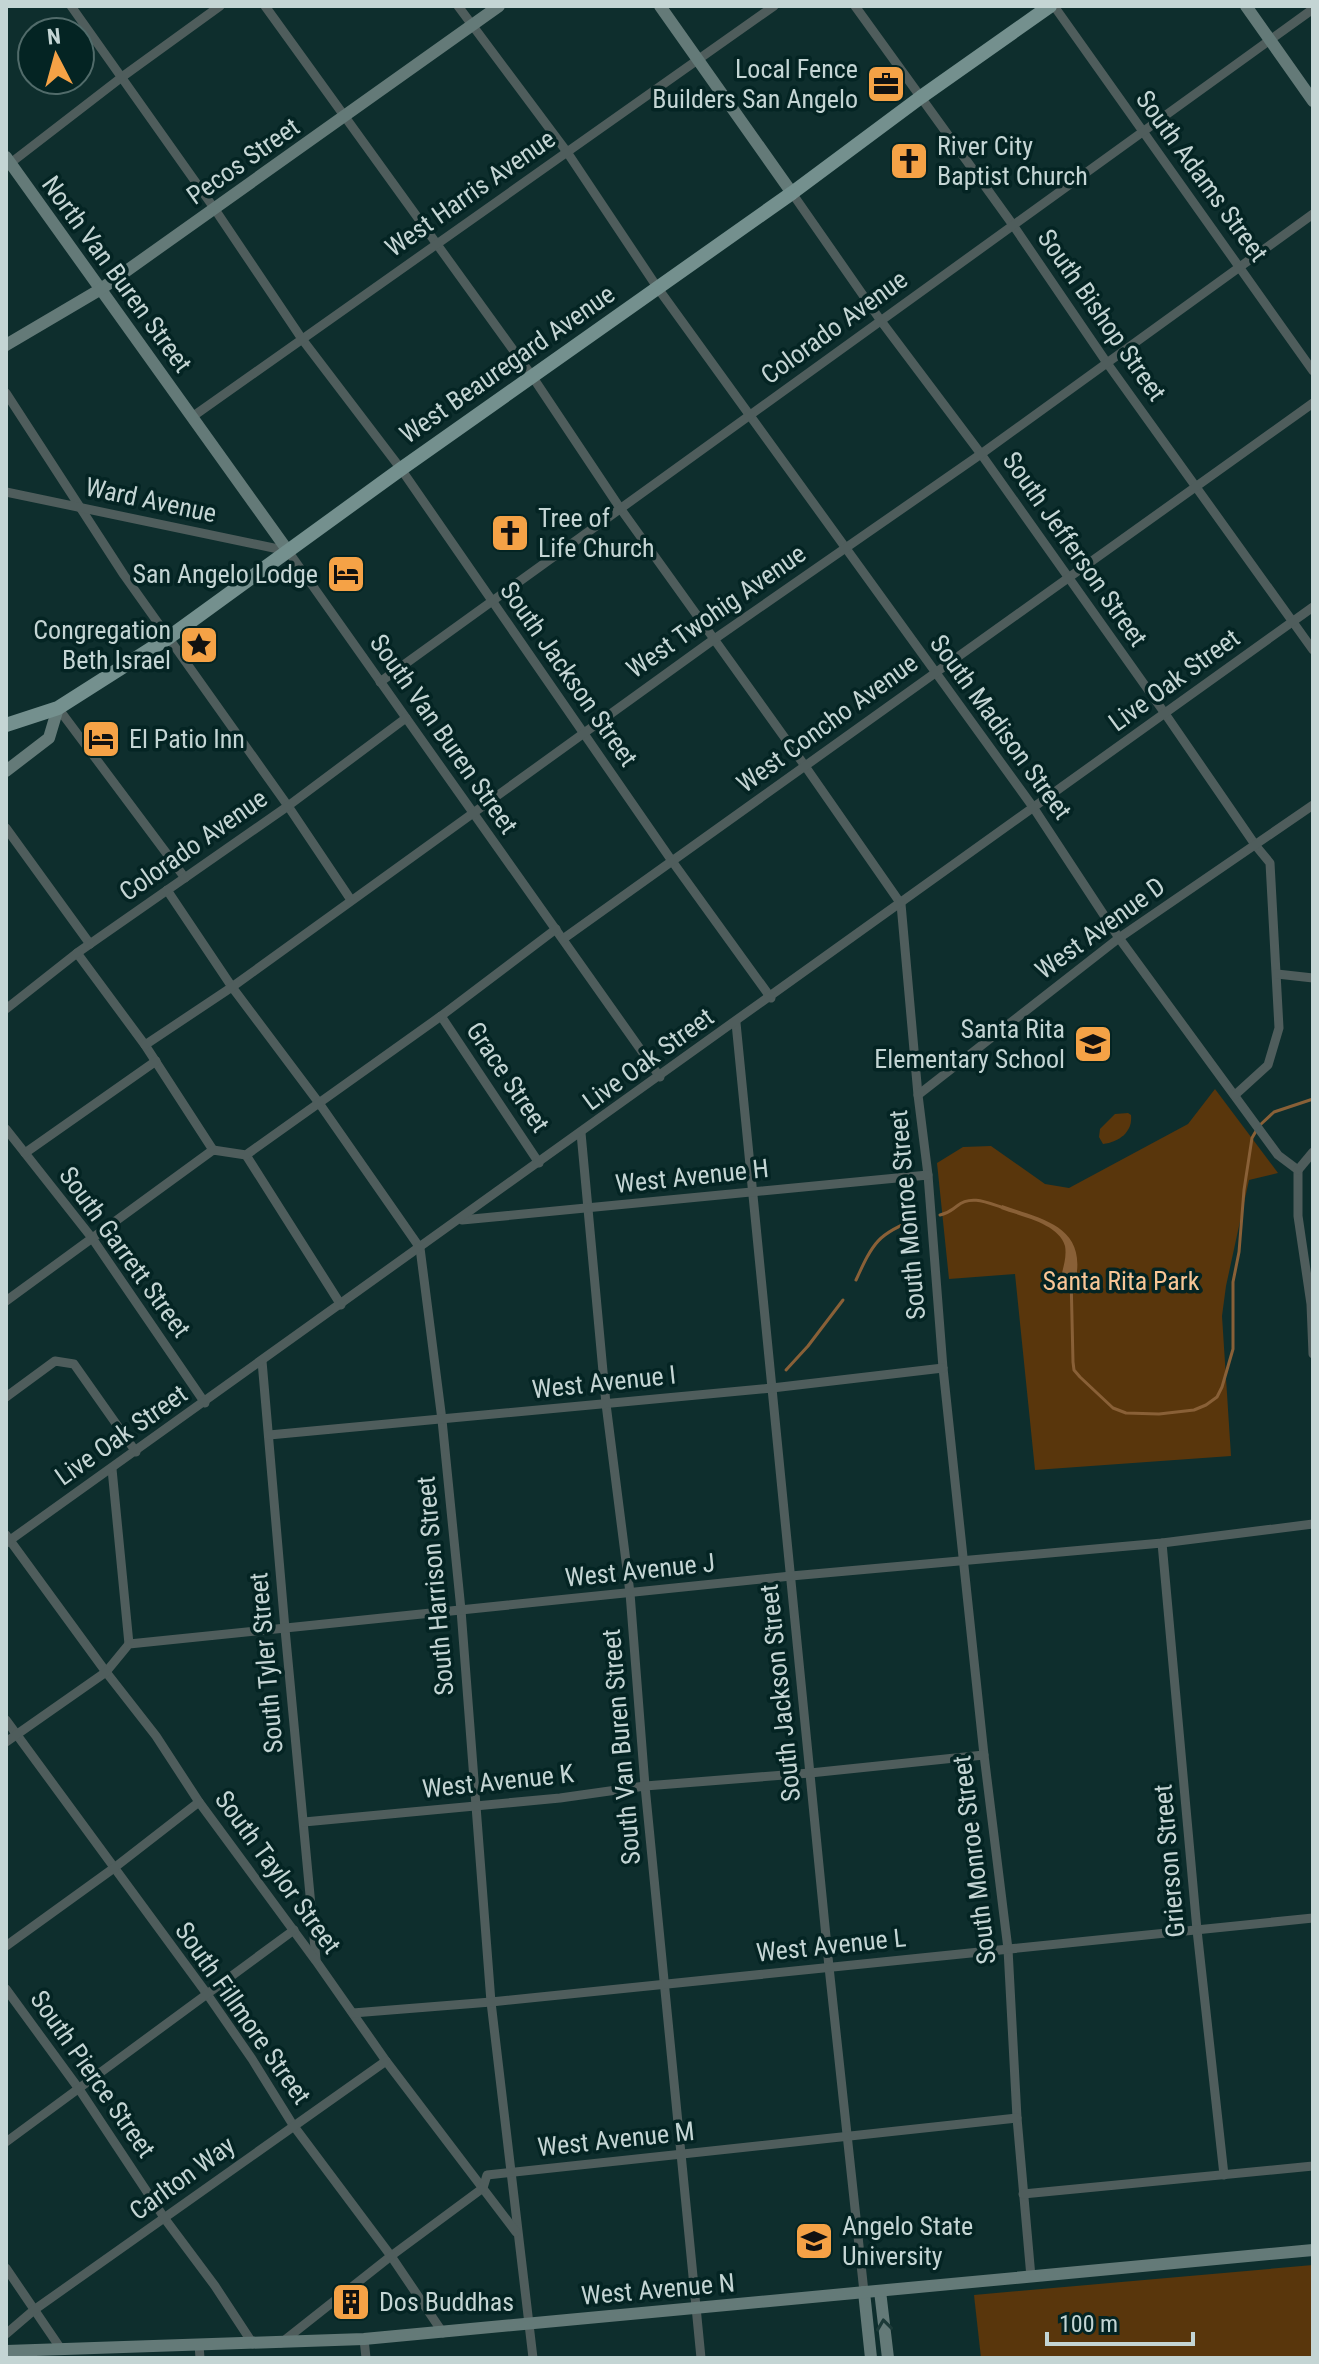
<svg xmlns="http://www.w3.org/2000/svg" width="1319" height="2364" viewBox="0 0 1319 2364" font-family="'Roboto Condensed',sans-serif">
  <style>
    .green { fill: #59360c }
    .water { fill: #896037 }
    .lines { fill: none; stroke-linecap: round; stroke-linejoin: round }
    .stream { stroke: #896037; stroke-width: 3 }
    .street { stroke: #4f5d5c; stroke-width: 9 }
    .secondary { stroke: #647a78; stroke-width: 12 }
    .primary { stroke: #74908e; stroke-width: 14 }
    .oneway { stroke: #1c3a38 }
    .labels { text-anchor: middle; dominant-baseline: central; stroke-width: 7; stroke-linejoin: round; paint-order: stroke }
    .poi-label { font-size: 26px; fill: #c4d5d4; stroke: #042423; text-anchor: start }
    .street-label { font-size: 26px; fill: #c4d5d4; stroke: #042423 }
    .park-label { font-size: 26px; fill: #f9c696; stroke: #042423 }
  </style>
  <rect width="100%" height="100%" fill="#0e2e2d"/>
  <g class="green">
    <polygon points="1215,1089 1278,1173 1249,1180 1226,1286 1222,1316 1231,1456 1035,1470 1015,1274 949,1279 937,1163 963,1147 991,1146 1045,1184 1069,1188 1188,1124"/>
    <path d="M 1128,1113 L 1131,1115 C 1133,1132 1119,1142 1103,1144 L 1099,1137 L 1100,1129 L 1115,1114 Z"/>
    <polygon points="1313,2265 1313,2358 981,2358 974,2295"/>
  </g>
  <path class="water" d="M 1002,1205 C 1040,1219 1086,1225 1076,1278 L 1061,1278 C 1063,1267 1067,1257 1065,1246 C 1059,1223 1019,1216 1001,1209 Z"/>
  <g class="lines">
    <g class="stream">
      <polyline points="1260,1125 1274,1112 1313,1099"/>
      <path d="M 940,1215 C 949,1213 950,1211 957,1206 C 970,1195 986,1202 1001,1207"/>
      <polyline points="1071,1276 1073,1362 1074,1370 1080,1377 1113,1408 1126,1413 1159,1414 1194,1410 1206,1405 1217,1397 1222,1387 1233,1349 1233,1282 1239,1252 1244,1190 1252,1138 1256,1131"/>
      <path d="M 856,1280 C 873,1243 878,1233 917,1219"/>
      <polyline points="786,1370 808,1346 843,1300"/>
    </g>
    <g class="street">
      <polyline points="71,6 214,208 302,339 401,469 672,861 771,998"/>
      <polyline points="265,6 532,376 620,508 805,766 901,904 918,1095 928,1175 943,1368 984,1755 1008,1949 1017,2118 1031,2277"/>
      <polyline points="458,6 567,152 657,287 1033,807 1119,938 1278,1155 1298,1170 1298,1216 1311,1304 1313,1354"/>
      <polyline points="855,6 1013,225 1107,363 1313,650"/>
      <polyline points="1054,6 1313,371"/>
      <polyline points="8,165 122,77 220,6"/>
      <polyline points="792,193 881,321 981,454 1166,715 1256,846 1270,863 1279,1028 1268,1065 1235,1095"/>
      <polyline points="6,393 124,575 288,806 351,900"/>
      <polyline points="192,417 774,6"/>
      <polyline points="6,492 288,551 660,1077"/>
      <polyline points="380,682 1313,9"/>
      <polyline points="58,708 185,878"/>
      <polyline points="6,828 90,944"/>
      <polyline points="167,890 232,987 319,1103 420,1248 442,1420 461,1610 491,2002 533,2358"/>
      <polyline points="563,939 1313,403"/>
      <polyline points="77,953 145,1045 213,1150"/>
      <polyline points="1277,974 1313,978"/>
      <polyline points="6,1009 77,953 288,806 406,718"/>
      <polyline points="441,1016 539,1163"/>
      <polyline points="736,1023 829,1967 864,2292"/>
      <polyline points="145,1045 232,987 713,640 981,454 1313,214"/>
      <polyline points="918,1095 1119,938 1313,805"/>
      <polyline points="6,1129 92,1238 205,1403"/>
      <polyline points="581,1133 606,1404 630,1593 645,1786 701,2358"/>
      <polyline points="25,1153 156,1061"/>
      <polyline points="246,1155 341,1305"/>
      <polyline points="1298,1170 1313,1152"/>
      <polyline points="462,1220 928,1175"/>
      <polyline points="6,1301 213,1150 246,1155 441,1016 556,929"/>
      <polyline points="262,1361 285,1629 316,1959"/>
      <polyline points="6,1397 55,1361 74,1364 136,1452"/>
      <polyline points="269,1435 772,1388 943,1368"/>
      <polyline points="112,1469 129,1644"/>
      <polyline points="6,1535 106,1672 156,1736 199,1802 316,1961 386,2061 516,2232"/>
      <polyline points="6,1543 1313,607"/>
      <polyline points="1162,1543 1197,1930 1224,2175"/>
      <polyline points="6,1720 207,1994 252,2059 293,2125 391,2256 443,2333"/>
      <polyline points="6,1742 106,1672 129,1644 791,1576 1162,1543 1313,1524"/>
      <polyline points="304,1822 560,1798 645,1786 810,1773 984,1755"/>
      <polyline points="6,1946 114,1868 199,1802"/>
      <polyline points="6,1989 79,2089 165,2219 215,2286 253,2344"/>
      <polyline points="353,2013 491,2002 1313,1918"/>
      <polyline points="6,2142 294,1930"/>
      <polyline points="1023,2194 1313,2166"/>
      <polyline points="6,2268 61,2349"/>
      <polyline points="6,2334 34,2310 386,2061"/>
      <polyline points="364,2339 366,2358"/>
      <polyline points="281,2343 391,2256 483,2188 487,2175 1017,2118"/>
      <polyline points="199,2345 200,2358"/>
    </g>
    <g class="secondary">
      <polyline points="660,6 792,193"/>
      <polyline points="1246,6 1313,101"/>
      <polyline points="6,157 288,551"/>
      <polyline points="6,345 101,289 499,6"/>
      <polyline points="6,771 49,738 58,708"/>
      <polyline points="880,2291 888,2358"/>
      <polyline points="864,2292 871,2358"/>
      <polyline points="6,2351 364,2339 1313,2250"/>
    </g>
    <polyline class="primary" points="6,725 58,708 168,638 401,469 792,193 921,97 1050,6"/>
  </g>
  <defs><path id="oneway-chevron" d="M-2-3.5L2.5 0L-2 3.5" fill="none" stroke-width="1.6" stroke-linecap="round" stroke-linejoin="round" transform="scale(2)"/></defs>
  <use class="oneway" href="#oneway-chevron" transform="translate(884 2325) rotate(-97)"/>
  <defs>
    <symbol id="office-square" viewBox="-11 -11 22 22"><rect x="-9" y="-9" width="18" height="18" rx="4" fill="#f5a246" stroke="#042423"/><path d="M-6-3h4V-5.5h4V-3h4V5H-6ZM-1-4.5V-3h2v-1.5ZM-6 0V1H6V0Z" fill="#111"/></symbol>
    <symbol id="church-square" viewBox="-11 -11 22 22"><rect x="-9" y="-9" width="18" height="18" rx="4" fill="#f5a246" stroke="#042423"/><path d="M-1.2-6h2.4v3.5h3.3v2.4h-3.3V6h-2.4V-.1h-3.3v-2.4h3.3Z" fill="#111"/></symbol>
    <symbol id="hotel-square" viewBox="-11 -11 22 22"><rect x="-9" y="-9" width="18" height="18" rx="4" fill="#f5a246" stroke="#042423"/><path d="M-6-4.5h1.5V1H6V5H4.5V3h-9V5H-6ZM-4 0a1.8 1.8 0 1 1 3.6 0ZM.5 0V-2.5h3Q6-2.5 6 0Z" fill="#111"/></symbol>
    <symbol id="sight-square" viewBox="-11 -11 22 22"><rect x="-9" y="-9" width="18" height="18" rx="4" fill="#f5a246" stroke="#042423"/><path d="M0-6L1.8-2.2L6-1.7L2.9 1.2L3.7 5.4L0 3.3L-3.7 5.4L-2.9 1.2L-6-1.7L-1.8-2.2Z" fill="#111"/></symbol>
    <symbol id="school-square" viewBox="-11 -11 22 22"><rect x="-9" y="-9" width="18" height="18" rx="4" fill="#f5a246" stroke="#042423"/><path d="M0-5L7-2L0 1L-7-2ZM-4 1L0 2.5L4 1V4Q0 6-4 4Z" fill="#111"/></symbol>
    <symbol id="university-square" viewBox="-11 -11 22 22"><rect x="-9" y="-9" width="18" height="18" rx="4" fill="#f5a246" stroke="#042423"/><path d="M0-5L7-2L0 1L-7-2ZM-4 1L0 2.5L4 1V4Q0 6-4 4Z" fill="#111"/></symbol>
    <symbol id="building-square" viewBox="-11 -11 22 22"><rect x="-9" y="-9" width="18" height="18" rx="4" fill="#f5a246" stroke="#042423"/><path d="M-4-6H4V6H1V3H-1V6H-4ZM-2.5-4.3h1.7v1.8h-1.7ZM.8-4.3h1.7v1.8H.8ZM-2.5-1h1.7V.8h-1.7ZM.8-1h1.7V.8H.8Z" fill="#111"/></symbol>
  </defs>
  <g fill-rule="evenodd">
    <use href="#office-square" x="864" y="62" width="44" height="44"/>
    <use href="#church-square" x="887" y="139" width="44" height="44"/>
    <use href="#church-square" x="488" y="511" width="44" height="44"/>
    <use href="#hotel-square" x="324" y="552" width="44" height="44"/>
    <use href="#sight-square" x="177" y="623" width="44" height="44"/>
    <use href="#hotel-square" x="79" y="717" width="44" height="44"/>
    <use href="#school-square" x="1071" y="1022" width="44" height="44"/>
    <use href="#university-square" x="792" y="2219" width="44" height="44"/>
    <use href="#building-square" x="329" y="2280" width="44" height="44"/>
  </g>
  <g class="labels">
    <g class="poi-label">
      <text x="858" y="69" text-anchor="end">Local Fence<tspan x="858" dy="30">Builders San Angelo</tspan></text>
      <text x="937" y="146">River City<tspan x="937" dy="30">Baptist Church</tspan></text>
      <text x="538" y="518">Tree of<tspan x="538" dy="30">Life Church</tspan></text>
      <text x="318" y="574" text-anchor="end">San Angelo Lodge</text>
      <text x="171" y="630" text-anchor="end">Congregation<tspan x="171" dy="30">Beth Israel</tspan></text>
      <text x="129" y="739">El Patio Inn</text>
      <text x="1065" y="1029" text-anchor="end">Santa Rita<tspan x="1065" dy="30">Elementary School</tspan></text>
      <text x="842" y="2226">Angelo State<tspan x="842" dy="30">University</tspan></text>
      <text x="379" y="2302">Dos Buddhas</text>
    </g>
    <g class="street-label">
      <text transform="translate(243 161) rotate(-35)">Pecos Street</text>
      <text transform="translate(1202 176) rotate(54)">South Adams Street</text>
      <text transform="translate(470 193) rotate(-35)">West Harris Avenue</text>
      <text transform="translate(117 274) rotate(54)">North Van Buren Street</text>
      <text transform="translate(1102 315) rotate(55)">South Bishop Street</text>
      <text transform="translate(834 327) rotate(-36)">Colorado Avenue</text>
      <text transform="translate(507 364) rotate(-35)">West Beauregard Avenue</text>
      <text transform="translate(151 500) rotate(12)">Ward Avenue</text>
      <text transform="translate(1075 549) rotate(55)">South Jefferson Street</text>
      <text transform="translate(716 611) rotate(-35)">West Twohig Avenue</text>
      <text transform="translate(569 674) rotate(55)">South Jackson Street</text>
      <text transform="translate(1174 680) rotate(-36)">Live Oak Street</text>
      <text transform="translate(827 723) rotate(-36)">West Concho Avenue</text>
      <text transform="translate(1001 727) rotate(54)">South Madison Street</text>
      <text transform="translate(444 734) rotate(55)">South Van Buren Street</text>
      <text transform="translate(193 845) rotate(-35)">Colorado Avenue</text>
      <text transform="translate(1100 928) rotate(-36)">West Avenue D</text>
      <text transform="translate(648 1059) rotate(-36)">Live Oak Street</text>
      <text transform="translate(508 1077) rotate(56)">Grace Street</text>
      <text transform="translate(692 1176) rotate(-6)">West Avenue H</text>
      <text transform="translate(907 1215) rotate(-95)">South Monroe Street</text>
      <text transform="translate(125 1252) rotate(54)">South Garrett Street</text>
      <text transform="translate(604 1382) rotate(-6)">West Avenue I</text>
      <text transform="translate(121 1435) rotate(-35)">Live Oak Street</text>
      <text transform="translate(640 1570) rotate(-6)">West Avenue J</text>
      <text transform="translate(435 1586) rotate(-95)">South Harrison Street</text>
      <text transform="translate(266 1663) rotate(-95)">South Tyler Street</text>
      <text transform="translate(780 1693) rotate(-96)">South Jackson Street</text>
      <text transform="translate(621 1747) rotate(-95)">South Van Buren Street</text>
      <text transform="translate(498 1781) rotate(-6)">West Avenue K</text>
      <text transform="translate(974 1860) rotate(-97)">South Monroe Street</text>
      <text transform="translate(1169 1861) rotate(-95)">Grierson Street</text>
      <text transform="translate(278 1872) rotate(54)">South Taylor Street</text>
      <text transform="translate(831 1945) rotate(-6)">West Avenue L</text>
      <text transform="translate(243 2013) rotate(55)">South Fillmore Street</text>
      <text transform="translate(93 2074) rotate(55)">South Pierce Street</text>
      <text transform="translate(616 2139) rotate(-6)">West Avenue M</text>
      <text transform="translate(182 2178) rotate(-36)">Carlton Way</text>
      <text transform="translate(658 2289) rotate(-5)">West Avenue N</text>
    </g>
    <g class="park-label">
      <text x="1121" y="1281">Santa Rita Park</text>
    </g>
  </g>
  <rect width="1319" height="2364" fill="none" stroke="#c4d5d4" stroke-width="16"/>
  <g transform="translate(56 56) rotate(354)"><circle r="38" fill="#042423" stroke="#516b6a" stroke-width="2"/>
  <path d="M0-6L14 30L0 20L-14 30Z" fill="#f5a246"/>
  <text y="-12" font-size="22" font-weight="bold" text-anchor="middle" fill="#c4d5d4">N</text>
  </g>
  <path d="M1047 2332v12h146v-12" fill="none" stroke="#c4d5d4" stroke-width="4"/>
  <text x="1059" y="2332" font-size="24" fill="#c4d5d4" stroke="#042423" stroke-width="6" paint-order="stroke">100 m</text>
</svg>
